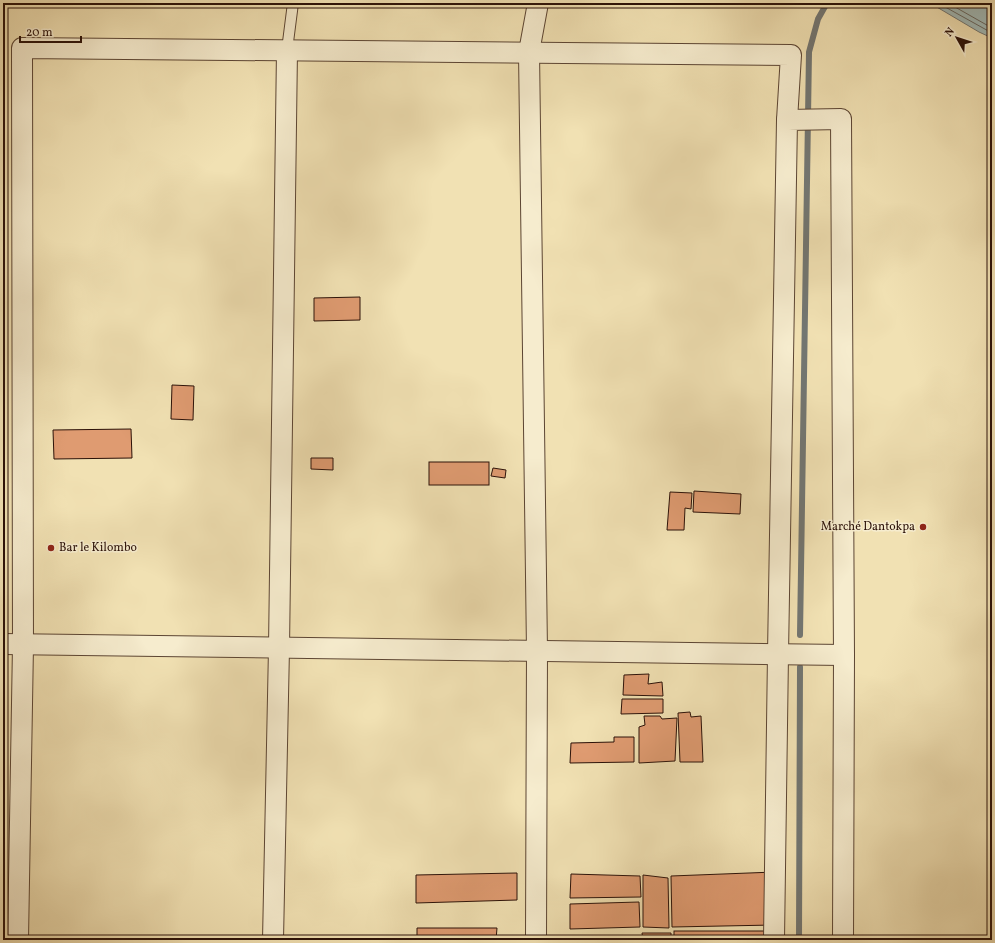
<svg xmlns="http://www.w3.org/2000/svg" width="995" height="943" viewBox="0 0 995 943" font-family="Vollkorn,serif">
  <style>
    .water { fill: #a1bab8; stroke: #727672 }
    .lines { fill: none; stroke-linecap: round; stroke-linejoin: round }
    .shore { stroke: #666660; stroke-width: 1 }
    .stream { stroke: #727672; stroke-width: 6 }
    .building { fill: #df9b71; stroke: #2b1108 }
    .lane-casing { stroke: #5c4533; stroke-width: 12 }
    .street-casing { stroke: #5c4533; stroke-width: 22 }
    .lane { stroke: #f6ecce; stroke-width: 10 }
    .street { stroke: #f6ecce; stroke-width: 20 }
    .poi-dot { fill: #8f2418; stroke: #f6ecce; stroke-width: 1.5 }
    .labels { text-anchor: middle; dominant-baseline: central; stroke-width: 3; stroke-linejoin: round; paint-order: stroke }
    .poi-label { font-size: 12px; fill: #2b1108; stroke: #f6ecce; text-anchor: end }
  </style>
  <rect width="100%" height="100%" fill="#f1e1b3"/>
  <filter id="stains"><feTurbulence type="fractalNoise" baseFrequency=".005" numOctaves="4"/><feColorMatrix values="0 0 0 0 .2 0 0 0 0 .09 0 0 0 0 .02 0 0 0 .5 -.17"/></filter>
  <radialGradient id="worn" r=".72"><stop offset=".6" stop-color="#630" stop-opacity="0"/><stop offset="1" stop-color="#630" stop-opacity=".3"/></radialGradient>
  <polygon class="water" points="930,3 992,3 992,38 979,32"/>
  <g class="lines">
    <g class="shore">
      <polyline points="938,3 992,33"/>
      <polyline points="948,3 992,28"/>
    </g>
    <g class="stream">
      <polyline points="800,635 809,52 818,19 827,3"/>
      <polyline points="799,940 800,667"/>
    </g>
  </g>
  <g class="building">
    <polygon points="360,297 360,320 314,321 314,298"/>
    <polygon points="172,385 194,386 193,420 171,419"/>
    <polygon points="131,429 132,458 54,459 53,430"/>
    <polygon points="311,458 333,458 333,470 311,469"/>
    <rect x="429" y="462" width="60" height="23"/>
    <polygon points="493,468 506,470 505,478 491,476"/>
    <polygon points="694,491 741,494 740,514 693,512"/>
    <polygon points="670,492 692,493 691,509 685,508 684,530 667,530"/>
    <polygon points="649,674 648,684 662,682 663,696 623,695 624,675"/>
    <polygon points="622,699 663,699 663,713 621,714"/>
    <polygon points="690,712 691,717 701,716 703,762 680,762 678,713"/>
    <polygon points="644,716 660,716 662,719 677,718 675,761 639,763 639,727 645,725"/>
    <polygon points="614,737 634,737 634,762 570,763 571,743 614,742"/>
    <polygon points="775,872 774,925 672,927 671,876"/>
    <polygon points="517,873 517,900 416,903 416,875"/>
    <polygon points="571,874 640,876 641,897 570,898"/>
    <polygon points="643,875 668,878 669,928 643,927"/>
    <polygon points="639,902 640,927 570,929 570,904"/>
    <polygon points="417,928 497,928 496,940 417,940"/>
    <rect x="674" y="931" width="100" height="9"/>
    <polygon points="642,933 671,933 671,940 643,940"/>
  </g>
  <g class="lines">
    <defs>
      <polyline id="lane" points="287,50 293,3"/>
      <g id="street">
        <polyline points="3,644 844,655"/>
        <polyline points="18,940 23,645 22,48 791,55 787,120"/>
        <polyline points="273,940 279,648 287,50"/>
        <polyline points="536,940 537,651 529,52 538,3"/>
        <polyline points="774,940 778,654 787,120 841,119 844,655 843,940"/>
      </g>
    </defs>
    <use href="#lane" class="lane-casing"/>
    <use href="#street" class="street-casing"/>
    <use href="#lane" class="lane"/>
    <use href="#street" class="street"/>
  </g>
  <g class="poi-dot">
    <circle cx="923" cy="527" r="4"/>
    <circle cx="51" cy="548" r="4"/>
  </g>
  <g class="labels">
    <g class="poi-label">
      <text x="915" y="527">Marché Dantokpa</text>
      <text x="59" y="548" text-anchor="start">Bar le Kilombo</text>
    </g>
  </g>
  <rect width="995" height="943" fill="none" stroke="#f1e1b3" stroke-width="16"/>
  <rect x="4" y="4" width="987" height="935" fill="none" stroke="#2b1108" stroke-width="2"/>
  <rect x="8" y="8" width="979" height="927" fill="none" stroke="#2b1108"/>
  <g transform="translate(957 38) rotate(309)" stroke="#f6ecce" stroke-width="3" paint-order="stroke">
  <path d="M0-3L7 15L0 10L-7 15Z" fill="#2b1108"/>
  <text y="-6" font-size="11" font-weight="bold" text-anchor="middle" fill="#2b1108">N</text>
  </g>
  <path d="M20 36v6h61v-6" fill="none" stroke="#2b1108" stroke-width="2"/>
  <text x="26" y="36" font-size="12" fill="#2b1108" stroke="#f6ecce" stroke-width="3" paint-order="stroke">20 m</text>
  <rect width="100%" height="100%" filter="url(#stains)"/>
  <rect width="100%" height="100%" fill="url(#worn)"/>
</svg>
